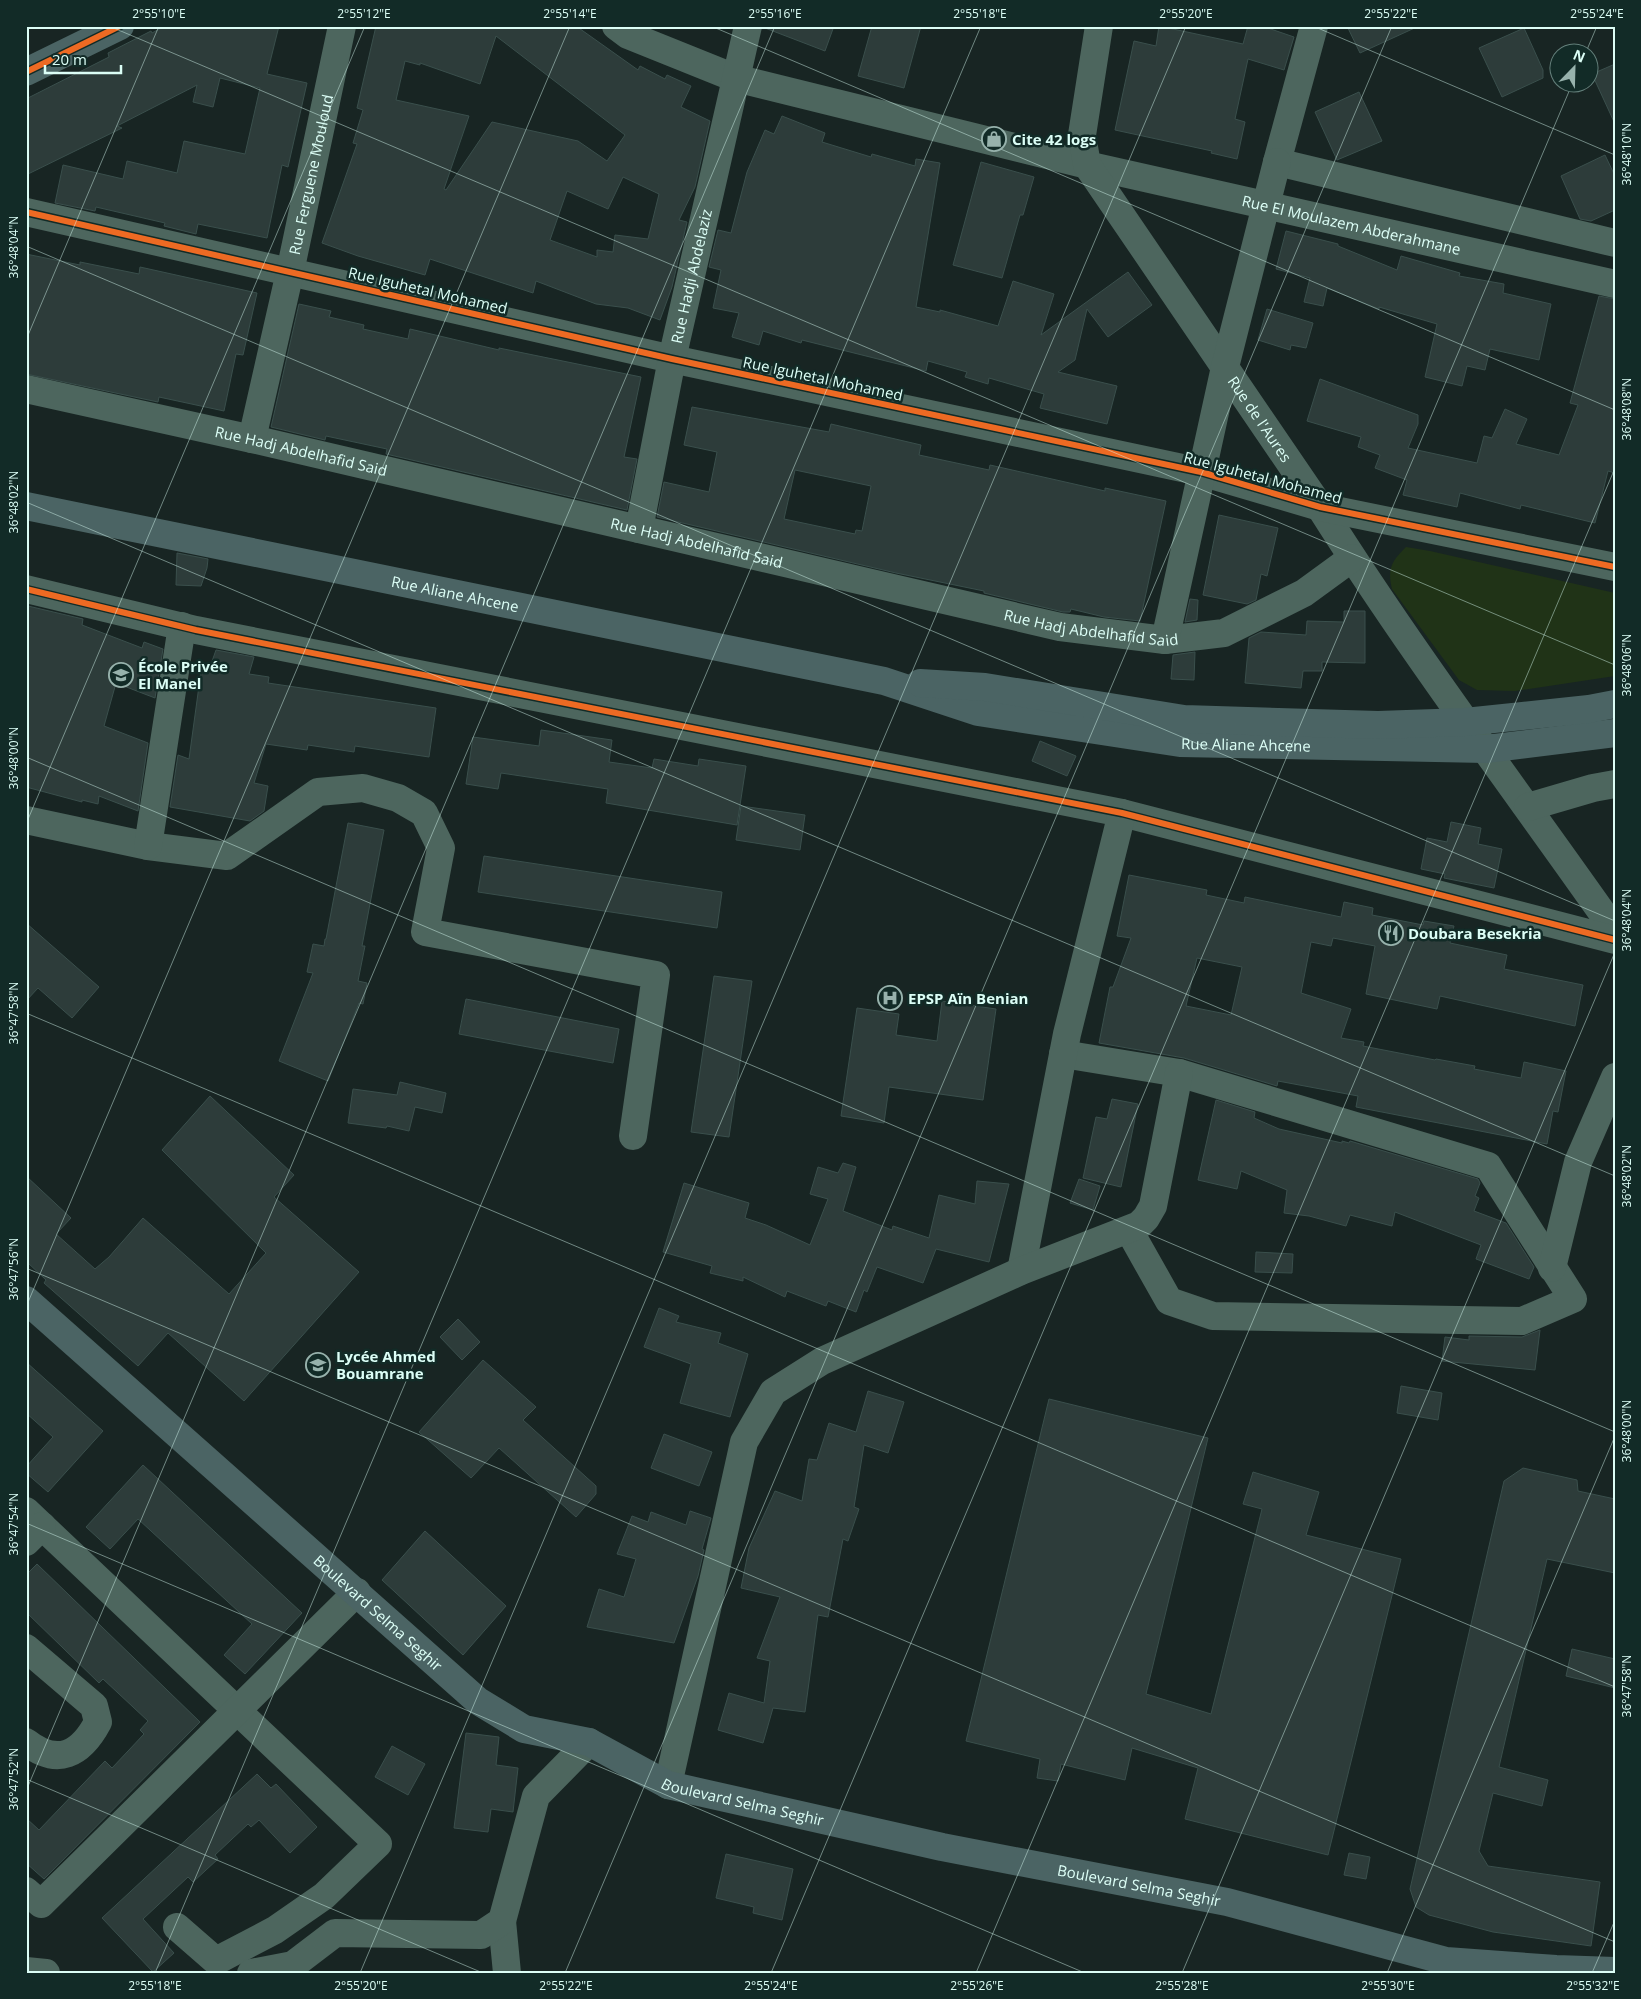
<svg xmlns="http://www.w3.org/2000/svg" width="1641" height="1999" viewBox="0 0 1641 1999" font-family="'Open Sans',sans-serif">
  <style>
    .green { fill: #203317 }
    .building { fill: #2d3c3a; stroke: #3a4f4c; fill-rule: evenodd }
    .lines { fill: none; stroke-linecap: round; stroke-linejoin: round }
    .minor { stroke: #4d665e; stroke-width: 28 }
    .major { stroke: #4b6464; stroke-width: 28 }
    .cycleway-casing { stroke: #122b27; stroke-width: 9 }
    .cycleway { stroke: #ed6a23; stroke-width: 6 }
    .ticks { fill: none; stroke: #dcfef6; stroke-width: 1; stroke-opacity: 0.45 }
    .labels { text-anchor: middle; dominant-baseline: central; stroke-width: 5; stroke-linejoin: round; paint-order: stroke }
    .poi-label { font-size: 15px; font-weight: bold; fill: #dcfef6; stroke: #122b27; text-anchor: start }
    .street-label { font-size: 15px; fill: #dcfef6; stroke: #122b27 }
    .neatline { fill: none; stroke: #dcfef6; stroke-width: 2 }
    .ticks-label { font-size: 12px; text-anchor: middle; fill: #dcfef6 }
  </style>
  <rect width="100%" height="100%" fill="#182523"/>
  <path class="green" d="M 1406,547 L 1430,551 L 1615,593 L 1615,676 L 1515,691 L 1477,690 L 1459,680 L 1392,589 C 1387,568 1392,561 1406,547 Z"/>
  <g class="building">
    <polygon points="165,26 279,26 267,74 307,83 288,167 282,165 267,238 198,224 196,234 164,226 165,223 96,207 95,211 55,203 63,165 123,179 127,161 177,173 184,141 245,154 260,88 220,78 213,107 193,102 197,85 117,126 122,128 26,175 26,99 109,57 108,53 151,31 152,33"/>
    <path d="M 376,26 L 576,26 L 638,70 L 640,66 L 665,79 L 667,75 L 691,86 L 681,107 L 710,121 L 695,187 L 679,220 L 687,222 L 672,287 L 660,320 L 628,308 L 596,304 L 536,281 L 533,293 L 430,259 L 425,275 L 358,256 L 322,243 L 357,144 L 353,143 L 363,110 L 357,108 ZM 496,36 L 625,135 L 607,161 L 578,141 L 492,122 L 446,190 L 444,189 L 469,116 L 396,100 L 405,61 L 420,65 L 420,63 L 480,84 ZM 623,177 L 659,194 L 648,239 L 615,235 L 613,252 L 597,250 L 597,257 L 550,240 L 567,191 L 608,209 Z"/>
    <polygon points="766,26 834,26 825,51 765,28"/>
    <polygon points="872,26 921,26 904,88 858,76"/>
    <polygon points="1159,26 1243,44 1248,26 1262,26 1294,37 1284,70 1248,59 1235,119 1245,122 1237,159 1211,153 1212,151 1115,130 1134,41 1156,46"/>
    <polygon points="1347,26 1419,26 1360,53"/>
    <polygon points="1524,28 1543,70 1543,78 1502,97 1479,48"/>
    <polygon points="1615,64 1615,124 1592,74"/>
    <polygon points="1359,92 1382,141 1337,160 1315,112"/>
    <polygon points="782,116 825,133 822,142 871,157 872,154 915,166 916,159 940,163 916,307 940,312 940,310 998,326 1013,281 1054,294 1041,335 1128,272 1152,305 1108,337 1087,309 1075,360 1058,372 1117,386 1107,424 1040,408 1044,394 989,378 988,384 965,377 967,372 928,361 926,371 802,340 801,343 763,331 759,345 732,337 739,313 713,308 721,270 709,267 718,230 731,233 747,172 765,130 774,134"/>
    <polygon points="1605,155 1615,176 1615,210 1591,221 1580,219 1561,176"/>
    <polygon points="981,162 1034,177 1023,215 1020,215 1002,278 953,265"/>
    <polygon points="1286,231 1338,244 1338,246 1397,270 1401,256 1460,273 1459,276 1504,284 1503,293 1551,304 1539,360 1490,349 1485,370 1467,366 1462,386 1425,377 1437,324 1379,307 1379,309 1327,288 1323,306 1304,302 1310,278 1276,269"/>
    <polygon points="26,254 80,265 80,262 139,274 140,267 257,293 243,355 236,354 224,411 159,397 158,402 26,374"/>
    <polygon points="1599,296 1615,299 1615,473 1608,471 1595,523 1521,505 1520,509 1460,493 1457,507 1403,495 1407,480 1375,468 1380,455 1358,447 1361,437 1307,421 1320,379 1418,415 1418,424 1408,448 1477,463 1484,436 1492,438 1505,409 1527,419 1516,444 1559,455 1578,405 1570,403"/>
    <polygon points="299,304 331,311 329,317 364,325 363,329 408,339 410,329 499,350 499,348 641,377 624,457 637,459 627,510 386,454 387,449 326,436 325,440 271,427"/>
    <polygon points="1267,309 1313,323 1306,348 1291,345 1290,350 1258,340"/>
    <path d="M 692,407 L 829,432 L 831,424 L 921,445 L 919,455 L 989,470 L 990,465 L 1105,491 L 1105,488 L 1166,501 L 1140,621 L 1104,617 L 1071,609 L 1070,612 L 1063,612 L 984,593 L 984,591 L 896,573 L 657,517 L 664,482 L 709,492 L 717,452 L 684,445 ZM 795,470 L 871,486 L 862,531 L 856,530 L 855,534 L 784,519 Z"/>
    <polygon points="1219,515 1278,528 1267,576 1261,574 1256,600 1247,604 1203,595"/>
    <polygon points="177,553 208,559 207,568 201,586 176,585"/>
    <polygon points="1190,599 1198,600 1197,620 1185,622"/>
    <polygon points="28,606 83,619 82,625 142,648 144,642 163,649 155,698 116,683 104,726 148,743 138,811 99,796 98,804 82,800 82,802 26,787 26,616"/>
    <polygon points="1344,611 1365,611 1365,663 1322,662 1322,671 1303,671 1301,688 1245,683 1249,638 1261,632 1306,635 1307,621 1344,622"/>
    <polygon points="216,650 254,657 249,674 269,677 268,683 436,708 429,757 355,746 354,752 308,745 307,750 266,744 254,783 268,786 264,811 250,821 170,807 178,755 189,759 202,664 210,667"/>
    <polygon points="1195,652 1194,680 1171,679 1173,655"/>
    <polygon points="541,730 612,740 609,762 652,768 654,759 698,766 699,759 746,766 737,825 606,803 608,789 501,773 498,789 466,784 473,737 539,746"/>
    <polygon points="1040,741 1076,756 1067,776 1032,761"/>
    <polygon points="741,806 805,815 800,850 736,840"/>
    <polygon points="1451,822 1481,828 1478,844 1502,849 1494,888 1444,878 1445,874 1421,869 1427,838 1447,842"/>
    <polygon points="348,823 384,830 362,946 365,946 358,981 367,983 363,1004 359,1003 328,1081 279,1061 313,973 307,972 313,944 324,946 325,939 326,939"/>
    <polygon points="484,856 722,892 717,928 478,892"/>
    <path d="M 1129,875 L 1207,890 L 1206,895 L 1244,903 L 1245,897 L 1341,917 L 1344,902 L 1373,908 L 1372,915 L 1423,925 L 1424,921 L 1454,926 L 1450,943 L 1507,955 L 1504,969 L 1583,985 L 1575,1026 L 1440,996 L 1437,1009 L 1366,994 L 1375,946 L 1333,938 L 1331,946 L 1311,942 L 1301,993 L 1351,1009 L 1341,1038 L 1364,1042 L 1363,1046 L 1435,1060 L 1436,1059 L 1475,1066 L 1474,1069 L 1521,1078 L 1524,1062 L 1566,1071 L 1558,1112 L 1553,1111 L 1547,1144 L 1356,1107 L 1358,1096 L 1278,1081 L 1277,1086 L 1184,1058 L 1099,1043 L 1110,987 L 1113,987 L 1131,938 L 1117,936 ZM 1197,958 L 1242,967 L 1231,1015 L 1186,1006 Z"/>
    <polygon points="26,923 99,987 72,1018 38,988 26,1001"/>
    <polygon points="714,976 752,981 729,1137 691,1132"/>
    <polygon points="466,999 619,1029 613,1063 459,1034"/>
    <polygon points="942,1001 996,1009 983,1100 889,1087 884,1123 841,1116 857,1008 899,1014 896,1035 937,1041"/>
    <polygon points="400,1082 446,1093 442,1113 415,1107 409,1131 387,1126 386,1128 348,1123 353,1089 397,1095"/>
    <polygon points="210,1096 294,1175 274,1197 359,1272 244,1401 168,1333 138,1366 44,1283 46,1280 26,1261 26,1176 71,1218 56,1234 95,1269 109,1257 143,1218 229,1294 266,1253 162,1150"/>
    <polygon points="1112,1099 1138,1104 1121,1187 1083,1178 1096,1117 1107,1119"/>
    <polygon points="1216,1100 1255,1112 1254,1118 1279,1129 1342,1143 1342,1141 1349,1143 1350,1141 1478,1179 1480,1183 1475,1196 1479,1198 1474,1211 1506,1223 1534,1267 1529,1279 1476,1259 1481,1245 1395,1212 1392,1226 1350,1215 1346,1226 1309,1216 1284,1213 1287,1190 1241,1171 1237,1189 1198,1180"/>
    <polygon points="843,1163 856,1167 843,1211 892,1230 893,1226 929,1238 939,1195 975,1204 977,1181 1009,1184 989,1262 936,1249 923,1283 877,1267 867,1292 864,1290 856,1312 828,1301 826,1306 787,1291 785,1297 743,1277 743,1281 710,1273 712,1266 663,1252 684,1183 749,1203 745,1218 766,1225 810,1245 828,1199 810,1194 818,1167 838,1173"/>
    <polygon points="1079,1179 1100,1186 1093,1210 1070,1203"/>
    <polygon points="1256,1252 1293,1254 1292,1273 1255,1272"/>
    <polygon points="659,1308 679,1316 676,1322 721,1333 718,1343 748,1354 730,1417 680,1403 691,1364 644,1347"/>
    <polygon points="458,1319 480,1342 462,1360 440,1337"/>
    <polygon points="1540,1330 1535,1370 1442,1361 1445,1337 1469,1340 1469,1336 1522,1337"/>
    <polygon points="483,1360 536,1407 523,1420 596,1486 596,1494 576,1517 499,1448 471,1478 419,1432"/>
    <polygon points="26,1362 103,1431 48,1492 26,1473 26,1467 53,1437 26,1413"/>
    <polygon points="1401,1386 1442,1393 1438,1420 1397,1413"/>
    <polygon points="868,1391 904,1402 888,1453 864,1445 854,1507 859,1509 848,1541 843,1539 828,1617 818,1615 805,1712 773,1708 763,1743 718,1730 729,1693 764,1703 770,1661 757,1658 780,1597 741,1588 749,1548 775,1491 802,1501 809,1459 817,1460 829,1423 856,1432"/>
    <polygon points="1049,1399 1208,1438 1146,1694 1211,1714 1262,1509 1243,1504 1253,1472 1319,1492 1306,1535 1401,1559 1328,1855 1185,1819 1198,1768 1132,1748 1125,1780 1061,1764 1058,1781 1037,1778 1040,1759 966,1741"/>
    <polygon points="664,1434 712,1452 699,1486 651,1468"/>
    <polygon points="143,1465 302,1613 245,1674 224,1655 252,1624 138,1519 110,1549 86,1527"/>
    <polygon points="1523,1468 1577,1480 1578,1491 1615,1499 1615,1573 1547,1559 1499,1767 1548,1780 1542,1806 1493,1793 1479,1851 1488,1866 1600,1882 1591,1946 1493,1932 1429,1915 1416,1907 1410,1889 1504,1481"/>
    <polygon points="690,1511 711,1518 702,1549 704,1550 698,1576 674,1643 587,1627 599,1589 624,1597 636,1559 617,1554 632,1516 648,1522 651,1512 686,1525"/>
    <polygon points="425,1531 506,1606 463,1655 382,1580"/>
    <polygon points="37,1564 200,1722 44,1879 26,1863 26,1818 39,1830 105,1761 112,1768 144,1734 140,1730 148,1721 103,1679 99,1683 26,1612 26,1575"/>
    <polygon points="1572,1649 1615,1659 1615,1688 1566,1676"/>
    <polygon points="466,1733 499,1737 496,1765 518,1768 513,1812 491,1809 488,1832 454,1828"/>
    <polygon points="392,1746 425,1764 408,1795 375,1777"/>
    <polygon points="257,1774 271,1788 276,1784 317,1827 290,1853 259,1820 251,1827 248,1824 215,1855 218,1859 193,1882 188,1877 143,1919 174,1953 153,1972 102,1918"/>
    <polygon points="1349,1853 1370,1857 1366,1879 1344,1875"/>
    <polygon points="726,1854 793,1869 782,1920 753,1913 754,1907 716,1898"/>
  </g>
  <g class="lines">
    <g class="minor">
      <path id="s1" d="M 616,26 L 628,35 L 735,78 L 1087,165 L 1615,284"/>
      <path id="s2" d="M 1099,26 L 1082,135 L 1087,165 L 1320,507 C 1412,653 1516,790 1615,931"/>
      <polyline points="1314,26 1277,162 1615,243"/>
      <polyline points="26,212 672,359 1201,472 1320,507 1615,567"/>
      <path id="s3" d="M 26,389 L 252,439 L 1060,627 L 1165,640 L 1224,633 L 1304,593 L 1352,558"/>
      <path id="s4" d="M 252,439 L 290,272 L 342,26"/>
      <path id="s5" d="M 639,529 L 672,359 L 748,26"/>
      <polyline points="26,589 196,630 1122,813 1615,940"/>
      <polyline points="1165,640 1225,367 1277,162"/>
      <polyline points="1528,807 1593,788 1615,784"/>
      <polyline points="26,820 148,846 227,856 318,792 363,788 398,798 424,813 441,848 425,932 656,975 633,1136"/>
      <polyline points="148,846 182,626"/>
      <polyline points="1063,1054 1179,1073 1488,1166 1573,1299 1522,1321 1213,1316 1169,1301 1129,1230"/>
      <polyline points="1552,1268 1578,1162 1615,1077"/>
      <polyline points="1021,1271 1067,1034 1122,813"/>
      <polyline points="26,1511 378,1844 324,1896 275,1930 216,1961 177,1927"/>
      <polyline points="26,1542 42,1526"/>
      <path d="M 26,1648 L 94,1706 L 98,1722 C 81,1754 58,1767 26,1742"/>
      <polyline points="668,1785 744,1442 773,1392 822,1361 1021,1271 1139,1225 1146,1218 1153,1206 1179,1073"/>
      <polyline points="26,1891 41,1904 357,1592"/>
      <polyline points="502,1921 507,1973"/>
      <polyline points="26,1971 46,1973"/>
      <polyline points="251,1973 293,1965 335,1933 481,1935 502,1921 536,1796 589,1742"/>
    </g>
    <g class="major">
      <polyline points="26,72 120,26"/>
      <path id="s6" d="M 26,506 L 884,681 L 978,712 L 1180,743 L 1486,749 L 1615,733"/>
      <polyline points="920,683 985,687 1184,719 1378,725 1465,722 1589,709 1615,704"/>
      <path id="s7" d="M 26,1300 L 478,1701 L 524,1729 L 589,1742 L 668,1785 L 942,1847 L 1227,1902 L 1446,1961 L 1556,1969 L 1615,1971"/>
    </g>
    <defs>
      <g id="cycleway">
        <polyline points="26,72 120,26"/>
        <polyline points="26,212 672,359 1201,472 1320,507 1615,567"/>
        <polyline points="26,589 196,630 1122,813 1615,940"/>
      </g>
    </defs>
    <use href="#cycleway" class="cycleway-casing"/>
    <use href="#cycleway" class="cycleway"/>
  </g>
  <path class="ticks" d="M 109,26 L 1615,665M 711,26 L 1615,410M 1313,26 L 1615,155M 1586,52 L 1597,26M 26,246 L 1615,921M 26,340 L 159,26M 26,502 L 1615,1176M 26,757 L 1615,1432M 26,824 L 365,26M 26,1013 L 1615,1687M 26,1268 L 1615,1942M 26,1307 L 570,26M 26,1523 L 1085,1973M 26,1779 L 483,1973M 26,1791 L 775,26M 155,1973 L 981,26M 360,1973 L 1186,26M 565,1973 L 1392,26M 771,1973 L 1573,82M 976,1973 L 1615,468M 1182,1973 L 1615,952M 1387,1973 L 1615,1436M 1592,1973 L 1615,1920"/>
  <defs>
    <symbol id="shop-ring" viewBox="-11 -11 22 22"><circle r="9.5" fill="#122b27" stroke="#97b2ac" stroke-width="1.5"/><path d="M-5-2.5h2.3a2.7 3.5 0 0 1 5.4 0H5L5.5 6h-11ZM-1.5-2.5h3a1.5 2.3 0 0 0-3 0Z" fill="#97b2ac"/></symbol>
    <symbol id="university-ring" viewBox="-11 -11 22 22"><circle r="9.5" fill="#122b27" stroke="#97b2ac" stroke-width="1.5"/><path d="M0-5L7-2L0 1L-7-2ZM-4 1L0 2.5L4 1V4Q0 6-4 4Z" fill="#97b2ac"/></symbol>
    <symbol id="restaurant-ring" viewBox="-11 -11 22 22"><circle r="9.5" fill="#122b27" stroke="#97b2ac" stroke-width="1.5"/><path d="M-5-6h1v4h1v-4h1v4h1v-4h1v5L-1.5 .5V6h-2V.5L-5-1ZM5-6V6H3V1.5H1.5Q1.5-4 5-6Z" fill="#97b2ac"/></symbol>
    <symbol id="hospital-ring" viewBox="-11 -11 22 22"><circle r="9.5" fill="#122b27" stroke="#97b2ac" stroke-width="1.5"/><path d="M-5-5h3v3.5h4V-5h3V5h-3V1.5h-4V5h-3Z" fill="#97b2ac"/></symbol>
    <symbol id="school-ring" viewBox="-11 -11 22 22"><circle r="9.5" fill="#122b27" stroke="#97b2ac" stroke-width="1.5"/><path d="M0-5L7-2L0 1L-7-2ZM-4 1L0 2.5L4 1V4Q0 6-4 4Z" fill="#97b2ac"/></symbol>
  </defs>
  <g fill-rule="evenodd">
    <use href="#shop-ring" x="980" y="125" width="28" height="28"/>
    <use href="#university-ring" x="107" y="661" width="28" height="28"/>
    <use href="#restaurant-ring" x="1377" y="919" width="28" height="28"/>
    <use href="#hospital-ring" x="876" y="984" width="28" height="28"/>
    <use href="#school-ring" x="304" y="1351" width="28" height="28"/>
  </g>
  <g class="labels">
    <g class="poi-label">
      <text x="1012" y="139">Cite 42 logs</text>
      <text x="138" y="666">École Privée<tspan x="138" dy="17">El Manel</tspan></text>
      <text x="1408" y="933">Doubara Besekria</text>
      <text x="908" y="998">EPSP Aïn Benian</text>
      <text x="336" y="1356">Lycée Ahmed<tspan x="336" dy="17">Bouamrane</tspan></text>
    </g>
    <g class="street-label">
      <text stroke="none"><textPath href="#s4" startOffset="271">Rue Ferguene Mouloud</textPath></text>
      <text stroke="none"><textPath href="#s1" startOffset="764">Rue El Moulazem Abderahmane</textPath></text>
      <text stroke="none"><textPath href="#s5" startOffset="258">Rue Hadji Abdelaziz</textPath></text>
      <text transform="translate(428 290) rotate(13)">Rue Iguhetal Mohamed</text>
      <text transform="translate(823 378) rotate(12)">Rue Iguhetal Mohamed</text>
      <text stroke="none"><textPath href="#s2" startOffset="448">Rue de l'Aures</textPath></text>
      <text stroke="none"><textPath href="#s3" startOffset="282">Rue Hadj Abdelhafid Said</textPath></text>
      <text transform="translate(1263 477) rotate(15)">Rue Iguhetal Mohamed</text>
      <text stroke="none"><textPath href="#s3" startOffset="688">Rue Hadj Abdelhafid Said</textPath></text>
      <text stroke="none"><textPath href="#s6" startOffset="438">Rue Aliane Ahcene</textPath></text>
      <text stroke="none"><textPath href="#s3" startOffset="1092">Rue Hadj Abdelhafid Said</textPath></text>
      <text stroke="none"><textPath href="#s6" startOffset="1245">Rue Aliane Ahcene</textPath></text>
      <text stroke="none"><textPath href="#s7" startOffset="471">Boulevard Selma Seghir</textPath></text>
      <text stroke="none"><textPath href="#s7" startOffset="891">Boulevard Selma Seghir</textPath></text>
      <text stroke="none"><textPath href="#s7" startOffset="1296">Boulevard Selma Seghir</textPath></text>
    </g>
  </g>
  <rect width="1641" height="1999" fill="none" stroke="#122b27" stroke-width="55"/>
  <g transform="translate(1574 68) rotate(23)"><circle r="24" fill="#122b27" stroke="#637f7a"/>
  <path d="M0-4L9 19L0 12L-9 19Z" fill="#97b2ac"/>
  <text y="-8" font-size="14" font-weight="bold" text-anchor="middle" fill="#dcfef6">N</text>
  </g>
  <path d="M45 65v8h76v-8" fill="none" stroke="#dcfef6" stroke-width="2.5"/>
  <text x="52" y="65" font-size="15" fill="#dcfef6" stroke="#122b27" stroke-width="4" paint-order="stroke">20 m</text>
  <rect x="28" y="28" width="1586" height="1944" class="neatline"/>
  <g class="ticks-label">
    <text x="159" y="18">2°55'10"E</text>
    <text x="364" y="18">2°55'12"E</text>
    <text x="570" y="18">2°55'14"E</text>
    <text x="775" y="18">2°55'16"E</text>
    <text x="980" y="18">2°55'18"E</text>
    <text x="1186" y="18">2°55'20"E</text>
    <text x="1391" y="18">2°55'22"E</text>
    <text x="1597" y="18">2°55'24"E</text>
    <text transform="translate(1627 154) rotate(-90)" y="4">36°48'10"N</text>
    <text transform="translate(14 247) rotate(-90)" y="4">36°48'04"N</text>
    <text transform="translate(1627 409) rotate(-90)" y="4">36°48'08"N</text>
    <text transform="translate(14 502) rotate(-90)" y="4">36°48'02"N</text>
    <text transform="translate(1627 665) rotate(-90)" y="4">36°48'06"N</text>
    <text transform="translate(14 758) rotate(-90)" y="4">36°48'00"N</text>
    <text transform="translate(1627 920) rotate(-90)" y="4">36°48'04"N</text>
    <text transform="translate(14 1013) rotate(-90)" y="4">36°47'58"N</text>
    <text transform="translate(1627 1176) rotate(-90)" y="4">36°48'02"N</text>
    <text transform="translate(14 1269) rotate(-90)" y="4">36°47'56"N</text>
    <text transform="translate(1627 1431) rotate(-90)" y="4">36°48'00"N</text>
    <text transform="translate(14 1524) rotate(-90)" y="4">36°47'54"N</text>
    <text transform="translate(1627 1686) rotate(-90)" y="4">36°47'58"N</text>
    <text transform="translate(14 1779) rotate(-90)" y="4">36°47'52"N</text>
    <text x="155" y="1990">2°55'18"E</text>
    <text x="361" y="1990">2°55'20"E</text>
    <text x="566" y="1990">2°55'22"E</text>
    <text x="771" y="1990">2°55'24"E</text>
    <text x="977" y="1990">2°55'26"E</text>
    <text x="1182" y="1990">2°55'28"E</text>
    <text x="1388" y="1990">2°55'30"E</text>
    <text x="1593" y="1990">2°55'32"E</text>
  </g>
</svg>
